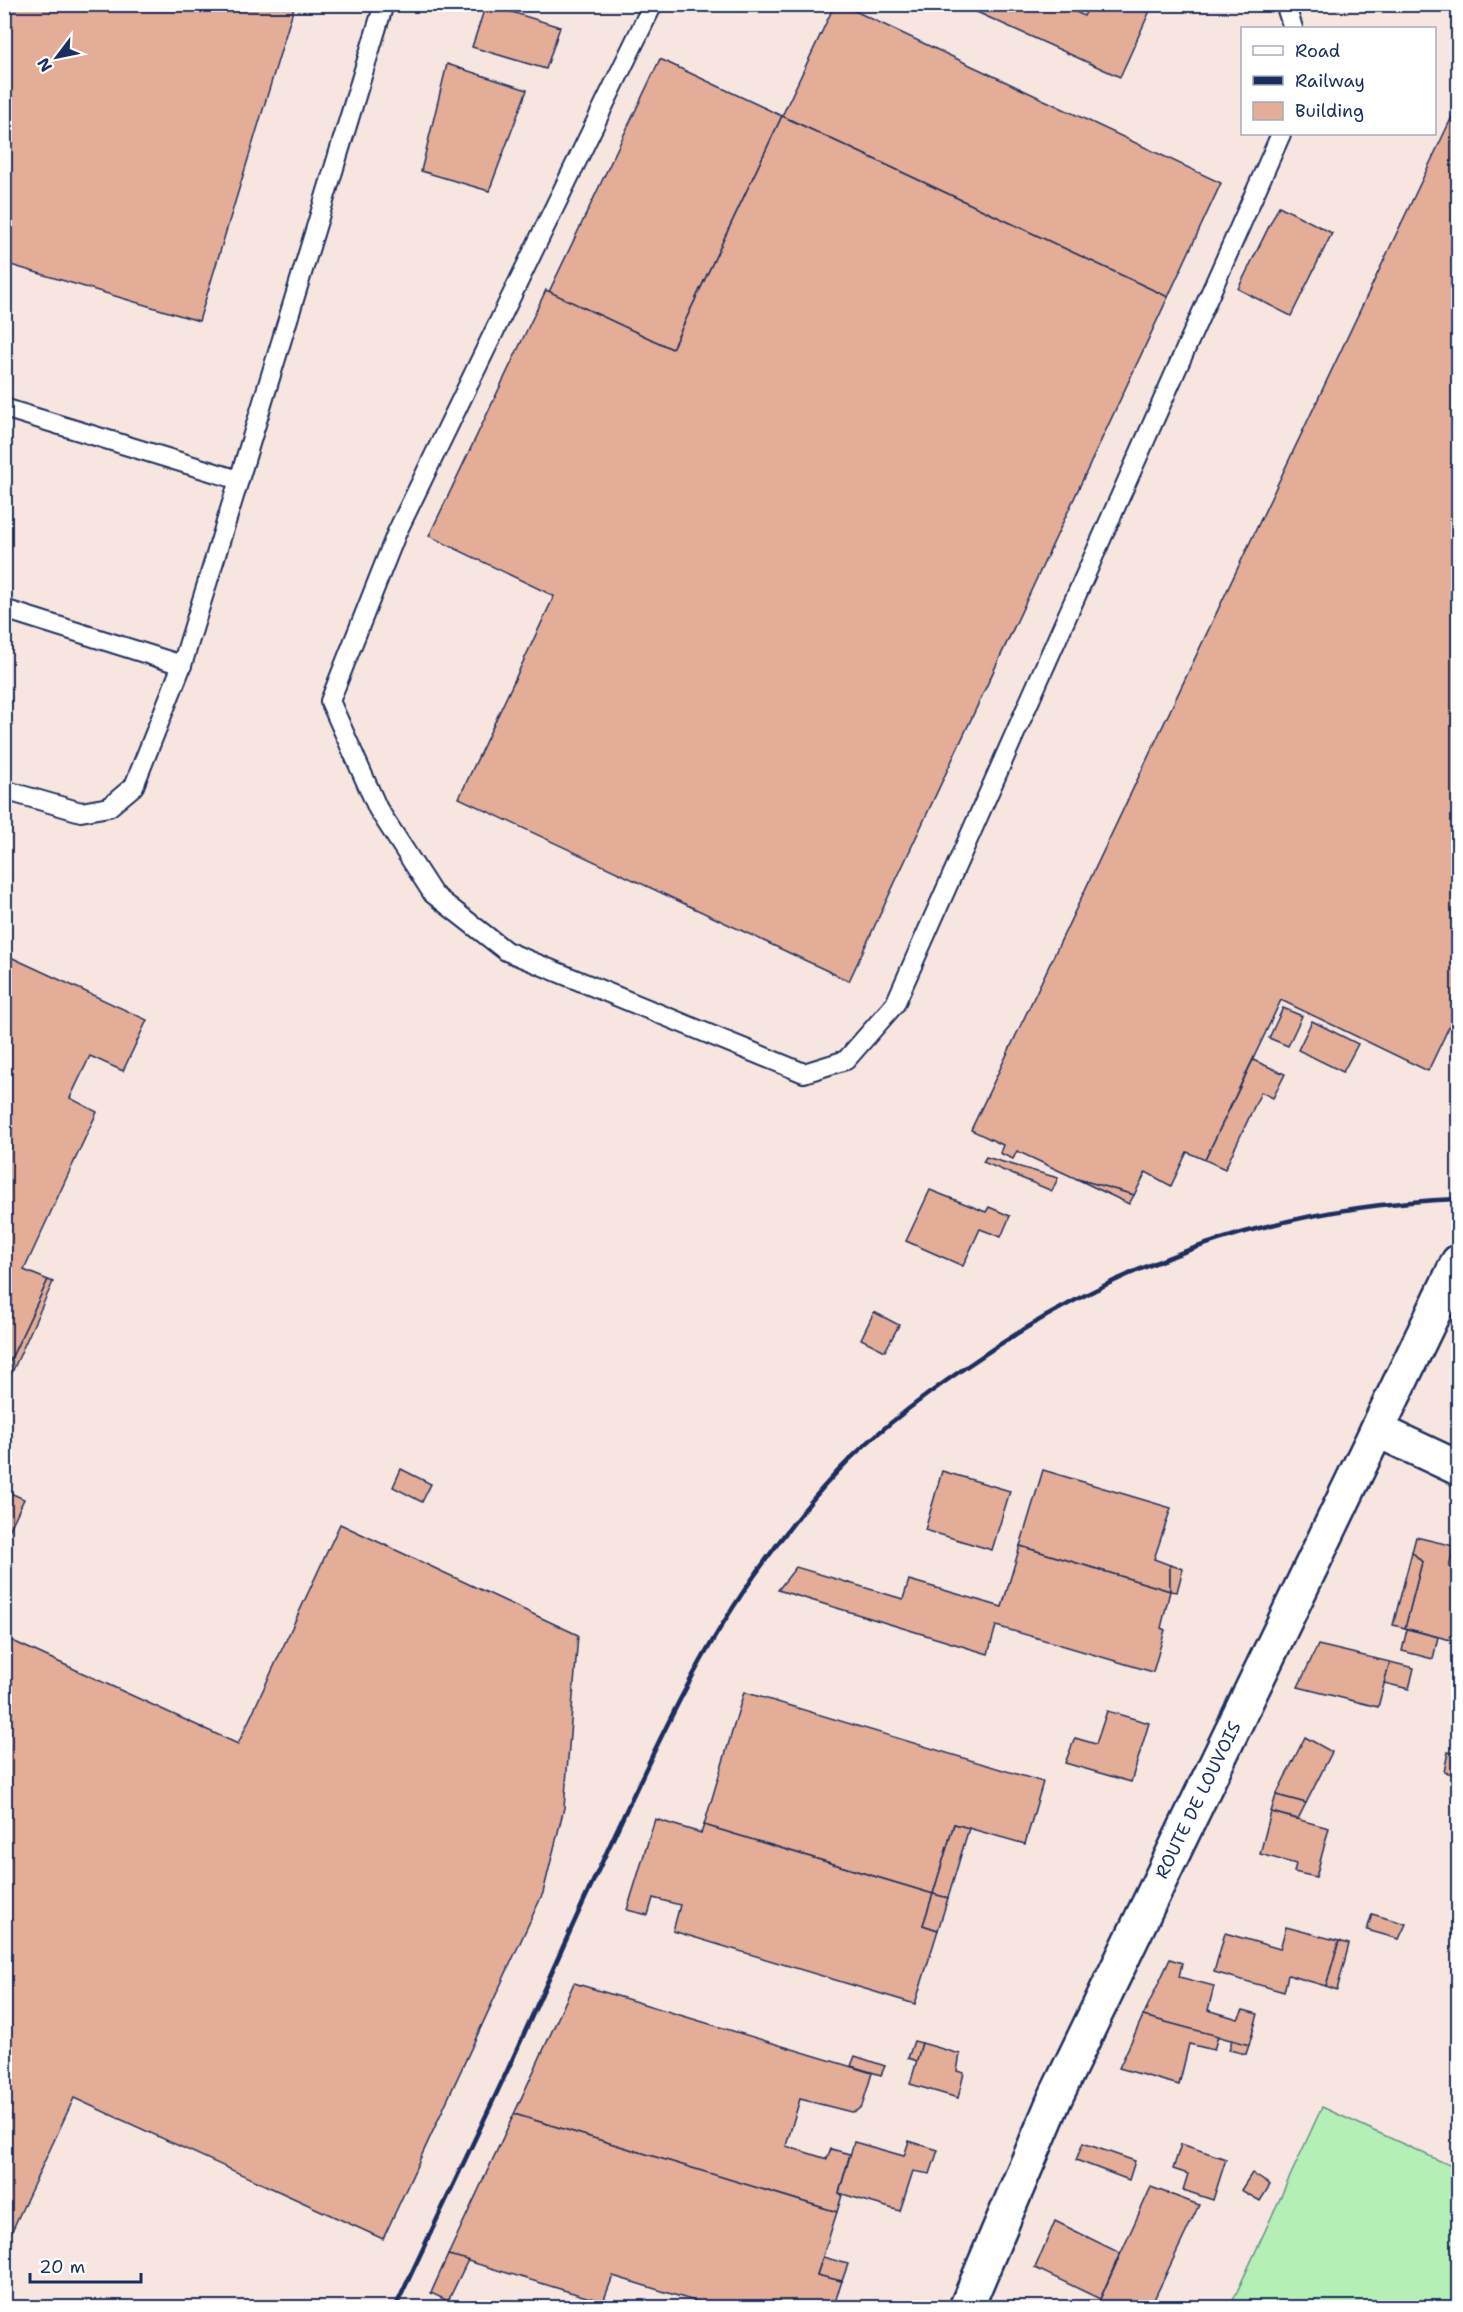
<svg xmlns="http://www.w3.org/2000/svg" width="1463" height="2312" viewBox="0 0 1463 2312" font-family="'Shantell Sans',sans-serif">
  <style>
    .pitch { fill: #b4f0b5; stroke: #68908a; stroke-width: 1.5 }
    .building { fill: #e3ad97; stroke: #1b2f5e; stroke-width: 1.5 }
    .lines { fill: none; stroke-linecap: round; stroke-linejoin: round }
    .lane-casing { stroke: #1b2f5e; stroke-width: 22 }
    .street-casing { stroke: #1b2f5e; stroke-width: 38 }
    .secondary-casing { stroke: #1b2f5e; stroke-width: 38 }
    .lane { stroke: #fff; stroke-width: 18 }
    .street { stroke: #fff; stroke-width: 33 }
    .secondary { stroke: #fff; stroke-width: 33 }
    .rail { stroke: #1b2f5e; stroke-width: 4.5 }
    .labels { text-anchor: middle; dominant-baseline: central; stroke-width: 6; stroke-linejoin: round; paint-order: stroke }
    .street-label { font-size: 18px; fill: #1b2f5e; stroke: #fff }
  </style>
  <rect width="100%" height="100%" fill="#f7e6e0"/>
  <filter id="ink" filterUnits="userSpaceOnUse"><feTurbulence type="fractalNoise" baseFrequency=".0167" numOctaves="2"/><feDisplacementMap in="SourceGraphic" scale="12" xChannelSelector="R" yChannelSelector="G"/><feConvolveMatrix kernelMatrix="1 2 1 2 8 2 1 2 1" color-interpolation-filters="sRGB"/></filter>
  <g filter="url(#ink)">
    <polygon class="pitch" points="1322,2107 1458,2169 1458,2307 1230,2307"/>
    <g class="building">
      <polygon points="4,4 295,4 199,321 4,263"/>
      <polygon points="486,4 560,27 546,69 472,47"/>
      <polygon points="835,4 840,4 1221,183 1168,297 782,116"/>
      <polygon points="959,4 1060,4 1084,16 1090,4 1153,4 1120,77"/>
      <polygon points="660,59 782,116 672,349 549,292"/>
      <polygon points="447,64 527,90 489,191 421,171"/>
      <polygon points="1458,104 1458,1008 1428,1071 1281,1000 1205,1160 1187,1152 1171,1186 1146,1172 1134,1195 1077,1179 1017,1151 1013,1159 1000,1153 1003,1145 971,1130"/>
      <polygon points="782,116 1168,297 849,981 459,798 554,596 429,536 546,290 672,349"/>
      <polygon points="1279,206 1332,233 1291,316 1238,289"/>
      <polygon points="4,954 147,1020 123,1071 90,1056 70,1098 97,1112 24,1270 48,1280 4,1374"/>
      <polygon points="1283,1008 1302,1016 1288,1046 1269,1038"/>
      <polygon points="1312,1021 1358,1044 1343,1072 1298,1050"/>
      <polygon points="1253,1060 1285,1074 1273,1098 1261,1092 1225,1169 1205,1160"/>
      <polygon points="986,1157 1058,1178 1052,1191 983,1162"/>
      <polygon points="1077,1179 1092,1183 1134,1195 1129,1204"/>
      <polygon points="930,1190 986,1212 989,1207 1010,1216 1001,1237 980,1229 963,1266 906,1241"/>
      <polygon points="48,1280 53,1282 4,1390 4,1374"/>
      <polygon points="874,1312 899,1325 885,1351 861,1339"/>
      <polygon points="401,1469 431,1484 422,1502 393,1487"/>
      <polygon points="1043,1470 1171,1508 1154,1559 1170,1565 1170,1591 1020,1546"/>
      <polygon points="942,1471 1010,1491 992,1550 925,1530"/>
      <polygon points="4,1490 24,1499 8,1533 4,1532"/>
      <polygon points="340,1524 578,1635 564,1808 543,1893 383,2239 74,2098 4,2248 4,1637 238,1744"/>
      <polygon points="1416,1537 1454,1546 1449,1567 1458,1570 1458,1642 1405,1628 1422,1562 1412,1552"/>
      <polygon points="1020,1546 1170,1591 1161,1628 1165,1630 1153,1672 996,1626 988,1654 778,1590 796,1567 903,1599 909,1580 1002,1607"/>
      <polygon points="1412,1552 1422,1562 1405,1628 1393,1625"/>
      <polygon points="1170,1565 1183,1569 1177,1592 1170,1591"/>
      <polygon points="1407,1629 1438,1637 1433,1659 1402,1651"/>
      <polygon points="1318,1645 1390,1662 1378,1707 1298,1687"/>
      <polygon points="1390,1662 1414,1668 1409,1689 1384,1683"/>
      <polygon points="744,1692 1043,1782 1025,1844 954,1824 933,1894 704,1825"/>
      <polygon points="1107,1711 1149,1723 1131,1782 1065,1763 1075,1738 1096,1744"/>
      <polygon points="1305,1737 1332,1752 1306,1803 1276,1795"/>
      <polygon points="1448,1752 1458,1754 1458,1775 1444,1772"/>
      <polygon points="1276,1795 1306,1803 1298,1819 1271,1812"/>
      <polygon points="1271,1812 1329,1828 1316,1877 1294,1872 1296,1864 1260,1854"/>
      <polygon points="655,1819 701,1833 704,1825 933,1894 923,1925 938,1930 915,2004 673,1931 680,1905 653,1898 648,1915 627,1910"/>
      <polygon points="954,1824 969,1828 948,1898 933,1894"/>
      <polygon points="933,1894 948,1898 938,1930 923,1925"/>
      <polygon points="1372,1914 1406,1924 1399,1939 1367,1930"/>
      <polygon points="1286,1927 1339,1941 1326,1986 1288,1975 1284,1992 1214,1972 1225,1933 1280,1949"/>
      <polygon points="1339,1941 1349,1944 1337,1990 1326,1986"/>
      <polygon points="1170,1959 1182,1963 1179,1977 1214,1986 1208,2010 1238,2019 1243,2010 1258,2014 1249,2045 1143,2016"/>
      <polygon points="574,1983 872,2073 862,2106 856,2111 851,2112 800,2099 786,2146 827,2159 831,2149 850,2154 839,2193 842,2195 837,2212 514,2114"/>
      <polygon points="1143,2016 1218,2036 1214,2050 1189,2044 1179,2085 1119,2068"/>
      <polygon points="1232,2040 1249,2045 1246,2054 1229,2050"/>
      <polygon points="914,2041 922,2043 917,2061 908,2058"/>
      <polygon points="922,2043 960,2054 957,2071 964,2073 958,2098 910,2084"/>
      <polygon points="855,2056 885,2066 881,2075 851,2066"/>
      <polygon points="514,2114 837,2212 817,2275 842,2281 833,2308 717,2308 613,2276 603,2302 448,2255"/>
      <polygon points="909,2141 938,2150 930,2174 913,2171 900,2211 839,2193 854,2142 904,2156"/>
      <polygon points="1083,2143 1135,2161 1129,2180 1076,2160"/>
      <polygon points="1181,2144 1226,2159 1213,2200 1183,2190 1188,2174 1173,2169"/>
      <polygon points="1252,2173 1270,2185 1260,2201 1241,2190"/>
      <polygon points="1151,2187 1199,2205 1150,2308 1096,2308"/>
      <polygon points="1055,2221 1120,2253 1100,2299 1035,2268"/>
      <polygon points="448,2255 468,2260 448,2301 431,2293"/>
      <polygon points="823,2257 848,2264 842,2281 817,2275"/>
      <polygon points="591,2298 620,2306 619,2308 588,2308"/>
    </g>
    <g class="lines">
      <defs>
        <g id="lane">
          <polyline points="653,4 397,532 330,701 378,809 433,894 506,951 804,1073 846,1060 895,1004 1281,134"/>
          <polyline points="1285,4 1293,28"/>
          <polyline points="4,408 239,480 384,4"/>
          <polyline points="4,609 182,665 239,480"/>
          <polyline points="4,790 81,812 109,807 134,786 182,665"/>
        </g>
        <polyline id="street" points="1377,1430 1458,1468"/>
        <polyline id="secondary" points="966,2308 1055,2098 1458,1262"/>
      </defs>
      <use href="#lane" class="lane-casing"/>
      <use href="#street" class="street-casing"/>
      <use href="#secondary" class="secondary-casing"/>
      <use href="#lane" class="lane"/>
      <use href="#street" class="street"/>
      <use href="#secondary" class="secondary"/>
      <path class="rail" d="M 395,2308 C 432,2228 471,2149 508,2069 C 538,2004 566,1938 597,1873 C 647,1766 694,1657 765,1561 C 787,1530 812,1499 838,1471 C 875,1432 921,1398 966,1367 C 1116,1262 1275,1206 1458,1199"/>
    </g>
  </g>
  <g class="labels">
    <g class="street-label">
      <text transform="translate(1198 1800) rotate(-64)">ROUTE DE LOUVOIS</text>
    </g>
  </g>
  <rect width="1463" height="2312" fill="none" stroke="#fff" stroke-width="24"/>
  <rect x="12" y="12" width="1439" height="2288" fill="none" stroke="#1b2f5e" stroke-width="2" filter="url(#ink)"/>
  <rect x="1241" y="27" width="195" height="108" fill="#ffffff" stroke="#a4acbf" stroke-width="1.5"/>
  <rect x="1253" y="46" width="30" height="9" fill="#ffffff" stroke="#a4acbf" stroke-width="1.5"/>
  <text x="1295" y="57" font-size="18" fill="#1b2f5e">Road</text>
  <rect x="1253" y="76" width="30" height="9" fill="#1b2f5e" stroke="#a4acbf" stroke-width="1.5"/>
  <text x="1295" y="87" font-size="18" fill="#1b2f5e">Railway</text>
  <rect x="1253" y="102" width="30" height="18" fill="#e3ad97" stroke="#a4acbf" stroke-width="1.5"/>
  <text x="1295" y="117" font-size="18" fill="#1b2f5e">Building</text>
  <g transform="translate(57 57) rotate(238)" stroke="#ffffff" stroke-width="4.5" paint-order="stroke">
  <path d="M0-4.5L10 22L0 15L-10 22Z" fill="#1b2f5e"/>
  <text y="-9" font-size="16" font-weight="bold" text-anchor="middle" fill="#1b2f5e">N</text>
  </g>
  <path d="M30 2273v9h111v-9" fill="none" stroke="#1b2f5e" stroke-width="3"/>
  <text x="39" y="2273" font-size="18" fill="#1b2f5e" stroke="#ffffff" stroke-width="4.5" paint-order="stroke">20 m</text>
</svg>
